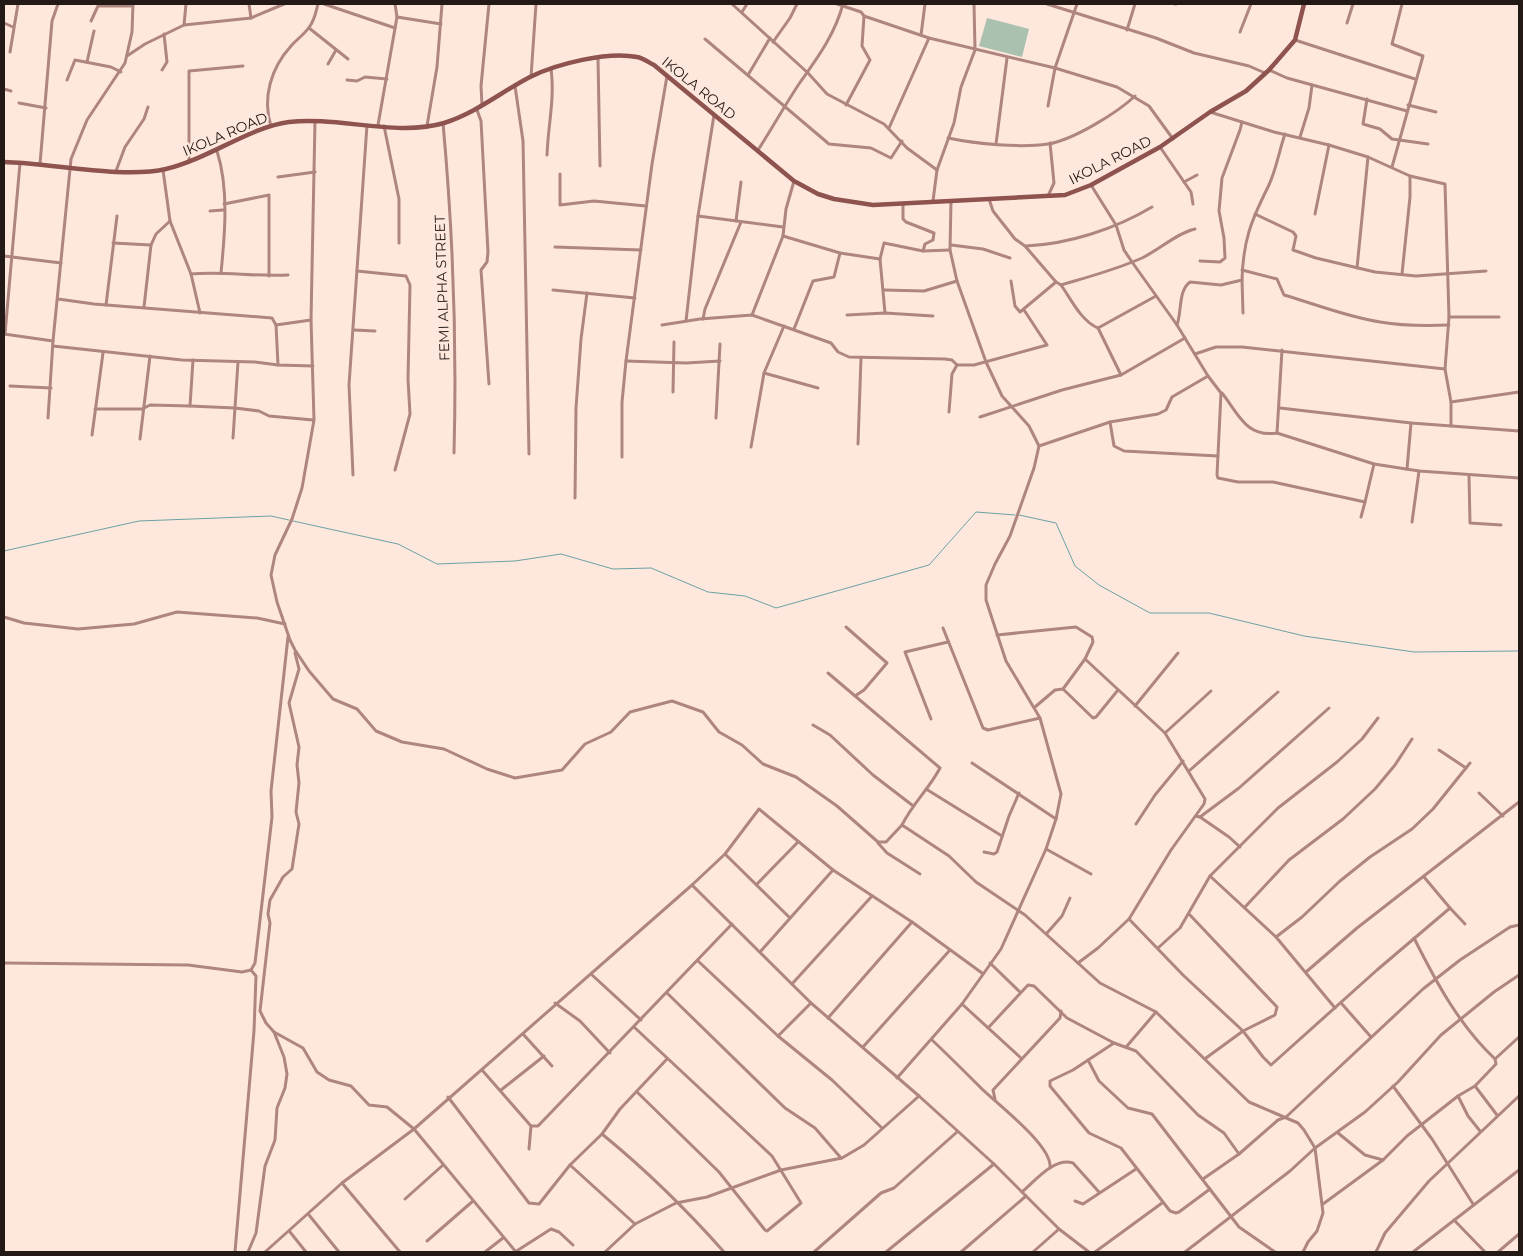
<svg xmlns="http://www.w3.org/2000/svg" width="1523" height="1256" viewBox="0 0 1523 1256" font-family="Montserrat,sans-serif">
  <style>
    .green { fill: #abc1af }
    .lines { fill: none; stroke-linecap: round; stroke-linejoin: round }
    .stream { stroke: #6ba1a5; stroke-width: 1 }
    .street { stroke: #af8580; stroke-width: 3 }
    .secondary { stroke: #8e534e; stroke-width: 4.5 }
    .labels { text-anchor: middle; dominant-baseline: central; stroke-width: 4.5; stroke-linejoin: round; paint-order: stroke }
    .street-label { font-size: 14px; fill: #231915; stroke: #fee8dd }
  </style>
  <rect width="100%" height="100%" fill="#fee8dd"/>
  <polygon class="green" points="987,18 1029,29 1022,57 979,46"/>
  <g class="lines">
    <g class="stream">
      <polyline points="1019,515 1056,523 1075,566 1099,585 1150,613 1209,613 1304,636 1414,652 1519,651"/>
      <polyline points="293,521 398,544 437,564 515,561 561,554 613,569 651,568 708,592 745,596 776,608 929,565 976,512 1015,515"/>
      <polyline points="4,551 139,521 271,516 289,520"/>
    </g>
    <g class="street">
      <polyline points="249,4 251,18"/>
      <polyline points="324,4 395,28"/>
      <polyline points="732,4 808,73 827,94 884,124 907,148 937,170"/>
      <polyline points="837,4 861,12 864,16 929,38 1055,68 1117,87 1149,106 1173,139"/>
      <polyline points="1047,4 1156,38 1194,53 1249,66 1265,73"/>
      <polyline points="1175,4 1176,4"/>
      <polyline points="742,12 747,4"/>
      <polyline points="397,17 441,24"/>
      <polyline points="91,21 98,6 132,6"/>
      <polyline points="4,23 13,27"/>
      <polyline points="1347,23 1353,4"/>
      <polyline points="184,25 251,18 284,4"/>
      <polyline points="309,28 348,59"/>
      <polyline points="1127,30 1135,4"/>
      <polyline points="1240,32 1251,4"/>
      <polyline points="921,35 925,4"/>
      <polyline points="705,39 829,144 871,148 891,158 902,141"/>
      <polyline points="1295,40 1415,79"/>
      <polyline points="773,42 790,18 797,4"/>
      <polyline points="10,52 18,4"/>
      <polyline points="127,56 145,44 184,25 186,4"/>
      <polyline points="598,58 600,166"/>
      <polyline points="87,62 94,31"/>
      <polyline points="328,64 336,50"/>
      <polyline points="162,70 167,62 164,34"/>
      <polyline points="1269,70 1287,78 1407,111"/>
      <polyline points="748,75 770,38"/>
      <polyline points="531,77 536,4"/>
      <polyline points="67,80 75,60 111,67 121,72"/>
      <polyline points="347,80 357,81 365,77 387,79"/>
      <polyline points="515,86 523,141 529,454"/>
      <polyline points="4,89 11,91"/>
      <polyline points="1367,99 1363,124 1380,129 1392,139 1428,144"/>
      <polyline points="19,103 46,108"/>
      <polyline points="482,105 481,86 489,4"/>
      <polyline points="846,105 870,60 862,46 864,16"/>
      <polyline points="1408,105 1436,112"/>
      <polyline points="1048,106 1055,68 1077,4"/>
      <polyline points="477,110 481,121 488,252 487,262 481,270 489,384"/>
      <polyline points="1210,112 1274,132 1329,145 1368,157 1410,176 1445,184 1449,317 1445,369 1451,402 1451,426"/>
      <polyline points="315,121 311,320 314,420 302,488 292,519 275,555 271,575 277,602 290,640 295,650 309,671 333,699 357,709 376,731 402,742 444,749 487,769 515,778 562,770 585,744 611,732 630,712 672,701 703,712 719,732 742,745 763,764 796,777 837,806 878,842 886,842 902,825 949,856 976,882 1025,915 1100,983 1156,1012 1249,1102 1298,1123 1304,1130 1315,1148 1323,1213 1317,1231 1308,1242 1303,1252"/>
      <path d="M 443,123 C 453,233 457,343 454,453"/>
      <polyline points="378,125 397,17 395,4"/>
      <path d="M 271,126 C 262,98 271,68 291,46 C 297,39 305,34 310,26 C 315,19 316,11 318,4"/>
      <polyline points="384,126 399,199 399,243"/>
      <polyline points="427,126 437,67 442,4"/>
      <polyline points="889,128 929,38"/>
      <polyline points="1300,137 1309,108 1312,85"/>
      <path d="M 948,138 C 977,144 1019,148 1048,144 C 1073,140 1117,113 1135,96"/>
      <polyline points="996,144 1007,58"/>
      <polyline points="1160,147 1191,192 1193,204"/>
      <path d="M 758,150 C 773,127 786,103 801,81 C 818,57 835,34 843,4"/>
      <path d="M 217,151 C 229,189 225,233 221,273"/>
      <path d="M 547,155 C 548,126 555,98 551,69"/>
      <polyline points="189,162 189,71 243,66"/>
      <polyline points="40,164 52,21 58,4"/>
      <polyline points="1392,167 1423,56 1392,44 1402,4"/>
      <polyline points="163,170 170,221 191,274 200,313"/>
      <polyline points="116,171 125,147 144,119 148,107"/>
      <polyline points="560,174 560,205 594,201 646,206"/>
      <polyline points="278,177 315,172"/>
      <polyline points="1184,182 1197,175"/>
      <polyline points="1091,185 1116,225 1124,250 1132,262 1177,325 1208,376 1221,393 1217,475 1218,478 1238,482 1273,482 1365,502 1374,464"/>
      <polyline points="1048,196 1054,183 1050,143"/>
      <path d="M 989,199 L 993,211 L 1015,239 L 1025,246 L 1056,282 L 1061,285 C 1088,277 1115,270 1142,258 C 1159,250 1177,233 1195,229"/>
      <polyline points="933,201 937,170 954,123 961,87 975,50 974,4"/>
      <polyline points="224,204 269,195 269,276"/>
      <polyline points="903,204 903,219 906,222 934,233 933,240 925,244 923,251"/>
      <polyline points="210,211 223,210"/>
      <polyline points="1255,214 1293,232 1296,236 1293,250 1316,258 1375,272 1416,276 1486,271"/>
      <polyline points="1315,214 1329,145"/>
      <polyline points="698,216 783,227"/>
      <polyline points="736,221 741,182"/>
      <polyline points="783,236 840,253 880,259"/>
      <polyline points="113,243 151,245"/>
      <polyline points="951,245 983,249 1010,258"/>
      <path d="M 1026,246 C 1069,244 1115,229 1152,207"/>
      <polyline points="555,247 641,250"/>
      <polyline points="4,256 61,263"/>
      <polyline points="1200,261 1220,262 1225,258 1224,238 1219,211 1222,178 1240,130 1242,122"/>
      <polyline points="1357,268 1368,157"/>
      <path d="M 1242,270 L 1277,279 L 1284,295 C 1315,304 1347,317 1380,322 C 1403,326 1426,326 1449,325"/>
      <polyline points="357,271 406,276 410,285 408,379 410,414 395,470"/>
      <path d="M 191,274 C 223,271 255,277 288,275"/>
      <polyline points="1402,274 1410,197 1410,176"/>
      <polyline points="1242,280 1243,313"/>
      <polyline points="1011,281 1015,306 1020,312 1056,282"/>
      <path d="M 1061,285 C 1071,299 1081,321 1098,328 L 1121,375"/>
      <polyline points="553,290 635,298"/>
      <polyline points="884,290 924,291 957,281"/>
      <polyline points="58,299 94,304 272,318 276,325 278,365"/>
      <polyline points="106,305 117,216"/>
      <polyline points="144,307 151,245 156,234 170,221"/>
      <polyline points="885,313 880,259 884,243 923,251 950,250"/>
      <polyline points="752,315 783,236 786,209 794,181"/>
      <polyline points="847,315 885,313 933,316"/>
      <polyline points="1449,317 1499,317"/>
      <polyline points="703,319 705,309 741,222"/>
      <polyline points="686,321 698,216 714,115"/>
      <polyline points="276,325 311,320"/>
      <polyline points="662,325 700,319 752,315 831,343 838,352 849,357 945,359 952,360 957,365 974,365 1047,345 1024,310"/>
      <path d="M 1177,325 C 1182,311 1178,291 1190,282 L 1221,285 L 1242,280 C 1243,241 1251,221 1268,187 C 1276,171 1279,151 1285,134"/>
      <polyline points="1098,328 1156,296"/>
      <polyline points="794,329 813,281 834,277 840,253"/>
      <polyline points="354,330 375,331"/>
      <polyline points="4,334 53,341"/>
      <polyline points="5,334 20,163"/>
      <polyline points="53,346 182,360 255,362 278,365 313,366"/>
      <polyline points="1195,354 1216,347 1242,347 1445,369"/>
      <polyline points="626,361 686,363 720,361"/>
      <polyline points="764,373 818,388"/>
      <polyline points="10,386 51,388"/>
      <polyline points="673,392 674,342"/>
      <path d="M 1222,393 C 1238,413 1246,438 1277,433 L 1374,464 L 1419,471 L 1519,478"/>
      <polyline points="1451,402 1519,392"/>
      <polyline points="190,406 193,360"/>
      <polyline points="1280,408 1411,423 1519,431"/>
      <polyline points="95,409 142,409 150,405 190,406 235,408 259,411 269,416 313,420"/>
      <polyline points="949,412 952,374 957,365"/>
      <polyline points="980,417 1062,390 1121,375 1185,338"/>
      <polyline points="48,418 53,341 71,159 87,120 125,63 132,32 133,4"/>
      <polyline points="716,418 720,344"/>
      <polyline points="1110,422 1114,446 1124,451 1218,456"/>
      <polyline points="1277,433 1282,350"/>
      <polyline points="92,435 103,353"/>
      <polyline points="233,438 238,362"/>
      <polyline points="140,439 150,356"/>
      <polyline points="858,444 861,358"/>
      <polyline points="1039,446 1110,422 1158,414 1166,410 1172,397 1208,376"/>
      <polyline points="751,447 764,373 784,326"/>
      <polyline points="622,457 622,402 626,361 652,164 667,76"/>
      <polyline points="1407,469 1411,423"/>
      <polyline points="353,475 349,385 367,125"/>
      <polyline points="1469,475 1470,523 1501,525"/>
      <polyline points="575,498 576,408 581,339 587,293"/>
      <polyline points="1361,517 1365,502"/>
      <polyline points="1412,522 1419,471"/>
      <polyline points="4,617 24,623 78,629 134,624 177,612 257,618 285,624"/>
      <polyline points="846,627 887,663 864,690 855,696"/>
      <polyline points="943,628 983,728 988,730 1040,718"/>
      <polyline points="997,635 1076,627 1092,637 1093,642 1085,659 1165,733 1205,799 1204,804 1171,850 1129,919 1098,948 1078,963"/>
      <polyline points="295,653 299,669 289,703 299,747 297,765 299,783 296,812 299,824 292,869 283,877 270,900 268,914 270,923 260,1011 266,1023 274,1032 303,1048 317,1072 329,1080 351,1086 369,1105 387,1107 414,1129 516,1252"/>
      <path d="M 828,673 L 940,768 C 929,789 913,803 902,825"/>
      <polyline points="1063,689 1093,718 1096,717 1118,690"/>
      <polyline points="1135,706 1178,653"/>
      <polyline points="1035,707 1055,690 1063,689 1085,659"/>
      <polyline points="931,719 905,652 948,642"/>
      <polyline points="813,725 830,735 873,775 912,805"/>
      <polyline points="1165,733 1211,691"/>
      <polyline points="1439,750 1466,768"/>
      <polyline points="972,763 1056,819"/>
      <polyline points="1189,771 1278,692"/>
      <polyline points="926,789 1002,836"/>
      <polyline points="1479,793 1503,816"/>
      <polyline points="1196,816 1200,817 1239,788 1329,708"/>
      <polyline points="1200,817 1229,837 1240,847"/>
      <polyline points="1136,824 1155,795 1183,761"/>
      <polyline points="878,843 887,853 920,874"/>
      <polyline points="1046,849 1091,874"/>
      <polyline points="984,852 994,854 997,852 1009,816 1019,793"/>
      <polyline points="725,854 790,918"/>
      <polyline points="1210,876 1276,937 1335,1008"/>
      <polyline points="757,884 797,843"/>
      <polyline points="692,885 811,1003 919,1096 994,1164 1059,1229 1089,1252"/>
      <polyline points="1245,907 1289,860 1343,819 1375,789 1395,765 1412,739"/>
      <polyline points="1450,908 1465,924"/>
      <polyline points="1190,915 1277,1007 1275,1015 1243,1031 1206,1058"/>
      <polyline points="1129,919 1183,975 1243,1031 1263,1057 1271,1065 1377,970 1450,908 1424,877"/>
      <polyline points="1047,933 1062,916 1070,898"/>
      <polyline points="1276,937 1302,917 1340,881 1370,857 1412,829 1433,809 1470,763"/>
      <path d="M 1414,938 C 1436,982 1459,1025 1495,1059"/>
      <polyline points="1158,948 1180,928 1210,876 1278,808 1337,762 1362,739 1378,718"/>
      <polyline points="760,952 833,870"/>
      <polyline points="698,961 778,1036 832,1080 882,1128"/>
      <polyline points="4,963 188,965 242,972 251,970 255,963 272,817 271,791 288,637"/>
      <polyline points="990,963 1020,992"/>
      <polyline points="1306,972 1357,928 1519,802"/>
      <polyline points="591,974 641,1020"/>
      <polyline points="792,984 872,896"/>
      <polyline points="667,993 785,1108 815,1128 841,1158"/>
      <polyline points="555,1003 580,1021 610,1053"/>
      <polyline points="962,1004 1021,1058"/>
      <polyline points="1342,1004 1371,1037"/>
      <polyline points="828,1018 912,922"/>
      <polyline points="634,1027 772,1156 801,1203 767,1231 765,1230 719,1172 637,1092"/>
      <polyline points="988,1028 1028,985 1034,986 1067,1018 1114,1043 1136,1051 1198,1115 1224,1133 1239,1154"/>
      <polyline points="523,1034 552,1066"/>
      <polyline points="778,1036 811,1003"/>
      <path d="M 932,1040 C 948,1055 963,1070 979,1086 C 994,1102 1053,1145 1050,1168"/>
      <polyline points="1114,1043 1073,1070 1050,1081 1050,1086 1089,1133 1121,1148 1170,1211 1176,1213 1179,1212 1210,1189"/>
      <polyline points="1127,1046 1156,1012"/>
      <polyline points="863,1047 950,950"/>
      <polyline points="1088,1060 1099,1081 1128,1108 1152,1114 1239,1227 1275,1252"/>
      <polyline points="482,1070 531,1126 538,1126 732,924"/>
      <polyline points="897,1078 962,1004 1001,949 1046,849 1056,819 1061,794 1040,718 1006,661 986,600 986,585 995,564 1010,536 1034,468 1039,446 1029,426 1002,396 986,362 957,281 950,250 951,201"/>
      <polyline points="1393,1086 1432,1139 1473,1204"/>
      <polyline points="1475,1086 1497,1115"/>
      <polyline points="501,1090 544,1056"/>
      <polyline points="1458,1096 1475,1086 1496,1064 1495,1059 1519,1037"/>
      <polyline points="448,1097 529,1203 539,1204 570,1165 602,1134 620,1109 667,1059"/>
      <polyline points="995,1099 993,1090 1060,1018 1061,1011"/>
      <polyline points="1338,1133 1365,1155 1383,1160 1407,1136 1458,1096 1468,1116 1480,1131"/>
      <path d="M 602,1134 C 646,1170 686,1209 724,1252"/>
      <polyline points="529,1149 531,1126"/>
      <polyline points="570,1165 635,1224"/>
      <polyline points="1203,1179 1239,1154 1278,1120 1286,1117 1423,989 1460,960 1510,927 1519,925"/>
      <polyline points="342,1183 400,1252"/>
      <path d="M 1022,1192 C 1035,1181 1054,1157 1073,1163 L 1099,1192"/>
      <polyline points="405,1199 443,1165"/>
      <polyline points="1075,1201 1083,1204 1136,1169"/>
      <polyline points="1323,1204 1383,1160"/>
      <polyline points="309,1215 339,1252"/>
      <polyline points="1454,1220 1485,1252"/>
      <polyline points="290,1232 306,1252"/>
      <polyline points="427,1241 473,1201"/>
      <polyline points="235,1252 254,1031 256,976 251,970"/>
      <polyline points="248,1252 256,1233 265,1166 275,1140 277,1108 285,1088 287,1074 284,1057 274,1032"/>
      <polyline points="265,1252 342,1183 414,1129 692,885 725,854 759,809 833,870 912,922 982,973"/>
      <polyline points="485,1252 503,1238"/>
      <polyline points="515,1252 551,1229 559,1232 573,1245"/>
      <polyline points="605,1252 635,1224 676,1203 707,1197 781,1170 842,1158 864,1145 919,1096"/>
      <polyline points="814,1252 881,1193 894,1188 957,1132"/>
      <polyline points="886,1252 994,1164"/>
      <polyline points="961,1252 1026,1196"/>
      <polyline points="1033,1252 1059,1229"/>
      <polyline points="1095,1252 1162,1203"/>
      <polyline points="1185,1252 1290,1171 1315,1148 1365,1112 1398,1082 1441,1035 1494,992 1519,975"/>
      <polyline points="1376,1252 1385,1233 1429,1181 1519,1096"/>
      <polyline points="1413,1252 1519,1170"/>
      <polyline points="1498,1252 1519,1234"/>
    </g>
    <path class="secondary" d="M 4,162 C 50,163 123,179 166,169 C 208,159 250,127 289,122 C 337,116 397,137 444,123 C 476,113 501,92 530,77 C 556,64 608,51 637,57 C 643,58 648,62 654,65 L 794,181 L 818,194 L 834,199 L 873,205 L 1065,195 L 1091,185 L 1160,147 L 1210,112 L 1246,91 L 1269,70 L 1295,40 L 1304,4"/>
  </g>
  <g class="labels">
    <g class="street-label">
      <text transform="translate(699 88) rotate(39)">IKOLA ROAD</text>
      <text transform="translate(225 134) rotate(-23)">IKOLA ROAD</text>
      <text transform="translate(1110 160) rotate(-27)">IKOLA ROAD</text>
      <text transform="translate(442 288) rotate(-92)">FEMI ALPHA STREET</text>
    </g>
  </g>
  <rect width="1523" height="1256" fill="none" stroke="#231915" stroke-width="10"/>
</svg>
